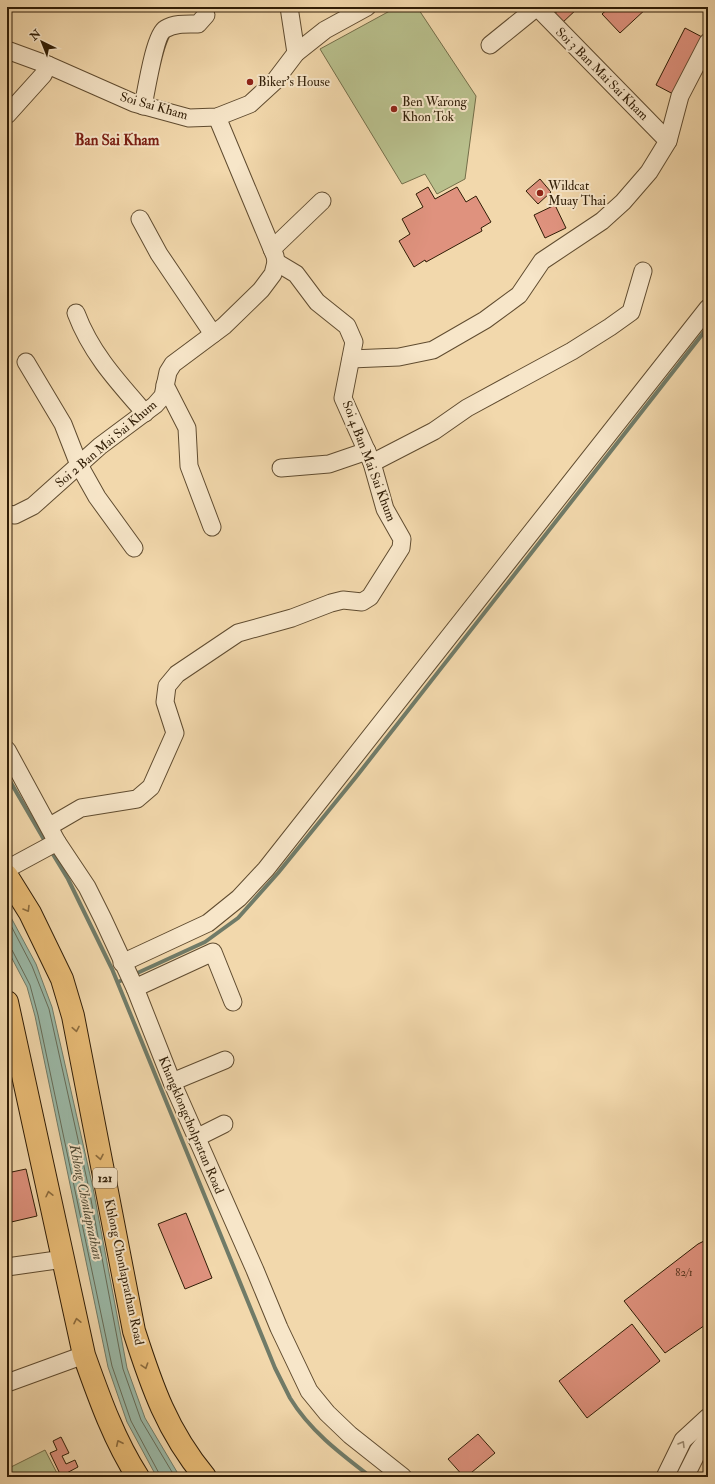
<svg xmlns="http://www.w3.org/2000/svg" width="715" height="1484" viewBox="0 0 715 1484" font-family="'IM FELL Double Pica',serif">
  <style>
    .green { fill: #b8bf8c; stroke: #746e49 }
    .water { fill: #9bbaa9; stroke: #707b68 }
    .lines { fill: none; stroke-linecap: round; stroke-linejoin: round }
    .shore { stroke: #666c58; stroke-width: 1 }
    .stream { stroke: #707b68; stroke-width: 4 }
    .building { fill: #df927e; stroke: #301d06 }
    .minor-casing { stroke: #604c30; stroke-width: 19 }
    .major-casing { stroke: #301d06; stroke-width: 24 }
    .minor { stroke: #f7e6c9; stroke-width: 17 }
    .major { stroke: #e9bc76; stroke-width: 22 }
    .oneway { stroke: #8c6c3e }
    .oneway2 { stroke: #9d8c71 }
    .poi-dot { fill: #8f2418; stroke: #f7e6c9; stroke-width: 1.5 }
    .labels { text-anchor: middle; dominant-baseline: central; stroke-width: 4; stroke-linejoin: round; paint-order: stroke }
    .number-label { font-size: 11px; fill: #5c3a24 }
    .shield { fill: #f7e6c9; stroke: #6c5940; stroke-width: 1 }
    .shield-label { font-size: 12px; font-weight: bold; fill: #301d06 }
    .street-label { font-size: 13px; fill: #301d06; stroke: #f7e6c9 }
    .poi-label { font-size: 13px; fill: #301d06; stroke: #f7e6c9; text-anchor: start }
    .water-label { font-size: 14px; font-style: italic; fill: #504c37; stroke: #f7e6c9 }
    .quarter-label { font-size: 15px; font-weight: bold; fill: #7a1f14; stroke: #f7e6c9 }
  </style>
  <rect width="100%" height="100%" fill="#f2d8ac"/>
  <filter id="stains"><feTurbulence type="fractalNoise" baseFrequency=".005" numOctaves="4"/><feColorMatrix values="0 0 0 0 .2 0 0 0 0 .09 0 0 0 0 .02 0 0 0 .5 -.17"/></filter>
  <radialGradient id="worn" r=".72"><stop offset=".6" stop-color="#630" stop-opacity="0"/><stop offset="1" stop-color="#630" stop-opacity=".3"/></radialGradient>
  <g class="green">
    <polygon points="397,7 417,7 476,96 465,179 437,194 425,174 402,184 320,49"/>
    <polygon points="45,1450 59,1477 7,1477 7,1469"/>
  </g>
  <polygon class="water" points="7,910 36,964 52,1007 93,1188 127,1368 145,1418 180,1477 158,1477 154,1472 127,1422 108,1367 35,1016 27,987 7,949"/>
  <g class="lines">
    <g class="shore">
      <polyline points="7,918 32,966 49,1009 89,1189 123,1369 141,1420 175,1477"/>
      <polyline points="7,948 12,950 30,985 38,1015 112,1366 131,1421 161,1477"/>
    </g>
    <g class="stream">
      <polyline points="7,776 46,843"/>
      <path d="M 51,851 L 68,879 L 112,969 L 275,1368 C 280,1378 285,1388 290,1398 C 310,1431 341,1454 371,1477"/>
      <polyline points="133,975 205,942 238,918 278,873 356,777 708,327"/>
      <polyline points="118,982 127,978"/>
    </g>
  </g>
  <g class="building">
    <polygon points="562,7 579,7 561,24 553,15"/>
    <polygon points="610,7 648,7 620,33 602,14"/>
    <polygon points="685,28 704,38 675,95 656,85"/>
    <polygon points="540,179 551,192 538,204 526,191"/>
    <polygon points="428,187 435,199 457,187 466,202 476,196 491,222 481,228 482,231 426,262 425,260 414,267 399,241 410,234 402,219 423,207 416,194"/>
    <polygon points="555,205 566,228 545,238 534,215"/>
    <polygon points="26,1169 37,1216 7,1223 7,1173"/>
    <polygon points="186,1213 212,1278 185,1289 158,1224"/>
    <polygon points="708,1239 708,1323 665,1353 624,1301 698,1244"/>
    <polygon points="632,1324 660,1361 587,1418 559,1381"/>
    <polygon points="478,1434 495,1453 466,1477 464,1477 448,1459"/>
    <polygon points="61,1437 69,1453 62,1456 66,1464 75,1460 78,1467 61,1476 50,1453 57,1450 53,1441"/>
    <polygon points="81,1474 82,1477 72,1477"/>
  </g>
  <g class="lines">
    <defs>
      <g id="minor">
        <polyline points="289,7 296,53"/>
        <polyline points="537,7 668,141"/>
        <polyline points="490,45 537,7"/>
        <polyline points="7,50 48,65 134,103 189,118 217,117 250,104 274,82 296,53 325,30 367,7"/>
        <path d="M 143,106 C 146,92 155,34 165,29 C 175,23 187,24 198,24 L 206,15"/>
        <polyline points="7,115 43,75 48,65"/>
        <polyline points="140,219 159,254 213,334"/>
        <polyline points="272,249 322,201"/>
        <path d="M 76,313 C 91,353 117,381 145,413"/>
        <polyline points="351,359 399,357 433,350 485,320 519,295 542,261 602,221 623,202 649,172 668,141 680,96 708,42"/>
        <polyline points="26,362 63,424 79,465 97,497 134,548"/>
        <polyline points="165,385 187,428 189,466 212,527"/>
        <polyline points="372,463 434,431 467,408 572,351 610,327 631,312 643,271"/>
        <polyline points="281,468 329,464 367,451"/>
        <polyline points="7,514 15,515 33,506 100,446 155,405 163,396 168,372 173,364 224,326 261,290 273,274 276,262 275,256 217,117"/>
        <polyline points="7,750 57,842 87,887 103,919 135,988 172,1082 255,1270 279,1328 309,1391 327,1413 350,1435 403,1477"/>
        <polyline points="50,826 81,808 137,799 151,787 175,733 165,702 167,686 177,674 238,633 292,618 331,603 343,600 362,602 370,597 401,548 402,539 385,509 372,463 343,398 354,342 347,326 317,302 296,274 276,262"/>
        <polyline points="7,869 57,842"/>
        <polyline points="122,963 208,923 239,898 266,869 708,308"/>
        <polyline points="135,988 213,952 233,1002"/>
        <polyline points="172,1082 225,1060"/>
        <polyline points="196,1138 224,1124"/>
        <polyline points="7,1267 64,1259"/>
        <polyline points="7,1383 84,1355"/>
        <polyline points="665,1477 683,1440 708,1417"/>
        <polyline points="685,1477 698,1451 708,1438"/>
      </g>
      <g id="major">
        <path d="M 7,876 L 30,913 L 62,979 L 73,1016 L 134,1331 C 152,1387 167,1431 205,1477"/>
        <path d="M 7,1002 L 84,1355 C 99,1397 114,1440 138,1477"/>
      </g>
    </defs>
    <use href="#minor" class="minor-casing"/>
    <use href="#major" class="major-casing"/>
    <use href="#minor" class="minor"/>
    <use href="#major" class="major"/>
  </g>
  <defs><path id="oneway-chevron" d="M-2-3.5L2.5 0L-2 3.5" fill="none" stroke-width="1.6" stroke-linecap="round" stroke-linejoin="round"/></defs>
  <g class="oneway">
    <use href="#oneway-chevron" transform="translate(27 909) rotate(59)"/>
    <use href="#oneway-chevron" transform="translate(76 1029) rotate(79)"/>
    <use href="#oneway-chevron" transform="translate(100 1157) rotate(79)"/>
    <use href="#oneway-chevron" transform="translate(49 1194) rotate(-103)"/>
    <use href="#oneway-chevron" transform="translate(77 1321) rotate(-102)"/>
    <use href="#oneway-chevron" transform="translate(145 1366) rotate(72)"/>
    <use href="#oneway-chevron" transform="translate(119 1443) rotate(-115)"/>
  </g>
  <use class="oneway2" href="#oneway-chevron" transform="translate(682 1444) rotate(-59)"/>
  <g class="poi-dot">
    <circle cx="250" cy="82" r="4"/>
    <circle cx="394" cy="109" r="4"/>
    <circle cx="540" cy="193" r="4"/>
  </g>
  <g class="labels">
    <g class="number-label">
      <text x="684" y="1272">82/1</text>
    </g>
    <rect class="shield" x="93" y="1168" width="24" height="20" rx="3"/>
    <g class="shield-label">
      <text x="105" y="1178">121</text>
    </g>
    <g class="street-label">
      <text transform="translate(602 74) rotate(45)">Soi 3 Ban Mai Sai Kham</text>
      <text transform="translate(154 106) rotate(16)">Soi Sai Kham</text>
      <text transform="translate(106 444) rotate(-40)">Soi 2 Ban Mai Sai Khum</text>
      <text transform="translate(369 461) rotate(69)">Soi 4 Ban Mai Sai Khum</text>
      <text transform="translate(191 1125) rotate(67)">Khangklongcholpratan Road</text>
      <text transform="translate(124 1272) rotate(78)">Khlong Chonlaprathan Road</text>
    </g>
    <g class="poi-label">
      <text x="258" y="82">Biker's House</text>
      <text x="402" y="102">Ben Warong<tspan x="402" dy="15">Khon Tok</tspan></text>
      <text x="548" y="186">Wildcat<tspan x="548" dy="15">Muay Thai</tspan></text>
    </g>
    <g class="water-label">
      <text transform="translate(86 1202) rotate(78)">Khlong Chonlaprathan</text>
    </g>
    <g class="quarter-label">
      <text x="117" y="140">Ban Sai Kham</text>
    </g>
  </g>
  <rect width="715" height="1484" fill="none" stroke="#f2d8ac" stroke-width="24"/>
  <rect x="8" y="8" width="699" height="1468" fill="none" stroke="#301d06" stroke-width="2"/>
  <rect x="12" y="12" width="691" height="1460" fill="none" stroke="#301d06"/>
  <g transform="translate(42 42) rotate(317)" stroke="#f7e6c9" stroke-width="3" paint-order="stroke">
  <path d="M0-3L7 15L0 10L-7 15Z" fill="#301d06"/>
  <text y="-6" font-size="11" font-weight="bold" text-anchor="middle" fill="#301d06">N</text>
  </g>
  <rect width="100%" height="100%" filter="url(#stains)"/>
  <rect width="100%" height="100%" fill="url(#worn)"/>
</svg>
